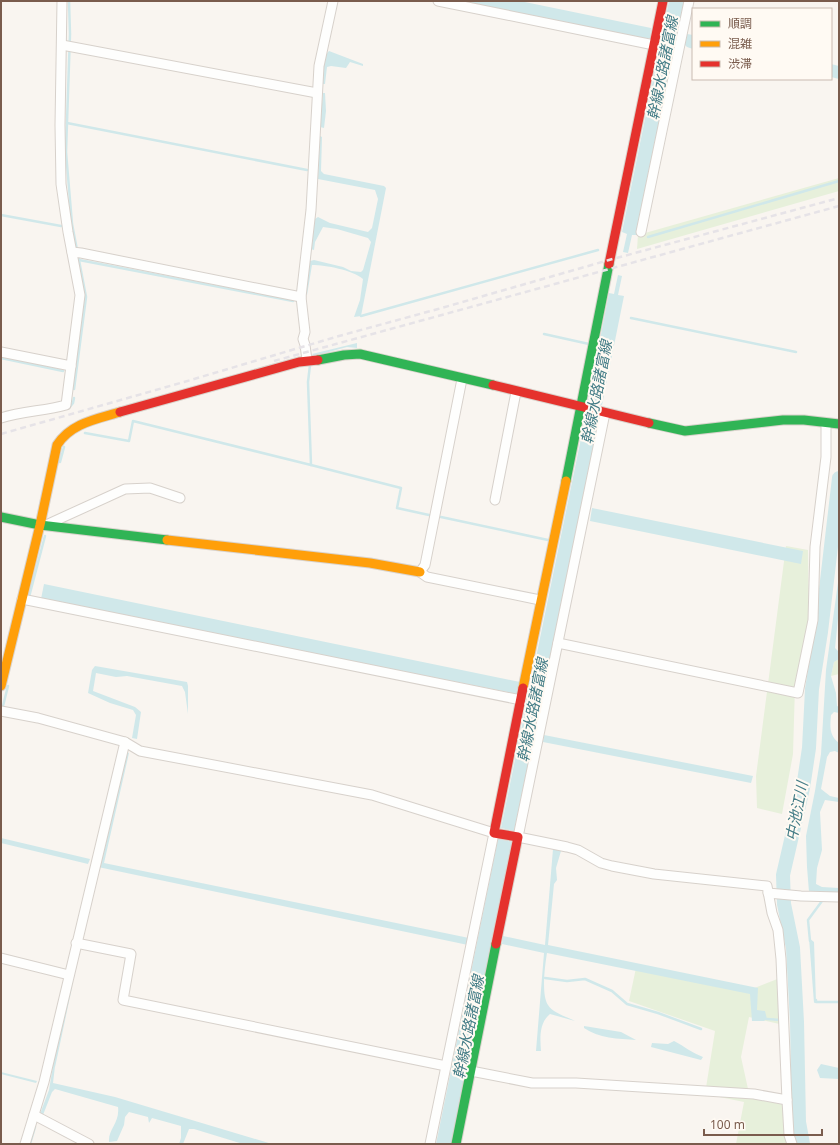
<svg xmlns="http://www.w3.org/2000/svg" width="840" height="1145" viewBox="0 0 840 1145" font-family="'Noto Sans','Noto Sans JP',sans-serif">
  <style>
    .green { fill: #e7f0db }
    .water { fill: #d0e8ea }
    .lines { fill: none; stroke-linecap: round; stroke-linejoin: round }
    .stream { stroke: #d0e8ea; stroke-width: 2.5 }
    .river { stroke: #d0e8ea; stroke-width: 14 }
    .street-casing { stroke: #d7d1cb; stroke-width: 11 }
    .fast-casing { stroke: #d9d2cb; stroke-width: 11 }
    .slow-casing { stroke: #d9d2cb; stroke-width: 11 }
    .jam-casing { stroke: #d9d2cb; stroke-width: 11 }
    .street { stroke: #fefefd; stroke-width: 9 }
    .fast { stroke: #30b455; stroke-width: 9 }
    .slow { stroke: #ff9f0a; stroke-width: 9 }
    .jam { stroke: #e5322d; stroke-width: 9 }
    .rail { stroke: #e6e3e7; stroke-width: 2.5; stroke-dasharray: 6 4; stroke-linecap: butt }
    .labels { text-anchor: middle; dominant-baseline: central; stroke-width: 4; stroke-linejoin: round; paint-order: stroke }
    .water-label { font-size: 15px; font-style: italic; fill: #437c86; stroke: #fffaf3 }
  </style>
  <rect width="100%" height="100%" fill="#f9f5f0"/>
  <g class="green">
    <polygon points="839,178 839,191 637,249 638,235"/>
    <polygon points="786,546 808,550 809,617 795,686 793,754 782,814 757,808 756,776"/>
    <polygon points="839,659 839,674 831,676 834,662"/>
    <polygon points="636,968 752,989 785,976 788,1026 749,1017 741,1057 750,1098 790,1106 794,1144 736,1144 744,1102 705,1094 715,1031 629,1001"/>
  </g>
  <g class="water">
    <polygon points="456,1 520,1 651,28 650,38 645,40"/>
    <polygon points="669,1 684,1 637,235 632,235 628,253 623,252 627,234 622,232"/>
    <polygon points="687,34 693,35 693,49 687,47 684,44"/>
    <path d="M 329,51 L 363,64 L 363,66 L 350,62 L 346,68 L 331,66 L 327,67 L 325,84 L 322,84 C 323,74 321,58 329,51 Z"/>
    <polygon points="831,64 839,66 839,79 831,77"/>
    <polygon points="323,93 325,93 326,111 324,128 320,127"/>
    <path d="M 320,136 L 322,137 L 321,171 L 324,174 L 384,186 L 386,188 L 361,316 L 354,317 L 360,300 L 363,279 C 352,270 326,265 312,265 L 307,295 L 305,293 L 310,261 L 314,260 L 343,267 L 351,271 L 361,272 L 363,270 L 371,242 L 368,238 L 337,229 L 323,227 L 315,242 L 314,250 L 311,249 L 315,219 L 318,217 L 330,223 L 368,232 L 372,228 L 378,199 L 375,190 L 318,179 Z"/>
    <polygon points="618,275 622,276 618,295 624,296 602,405 588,401 609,293 614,294"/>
    <polygon points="357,343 357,348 347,347 314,356 312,354"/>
    <polygon points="586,414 600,417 514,831 501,828"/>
    <polygon points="592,508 803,551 801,564 590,521"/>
    <path d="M 839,575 L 839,609 L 835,648 L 839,652 L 839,659 L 834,662 L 831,676 L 836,693 L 837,706 L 839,707 L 839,713 L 834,712 L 831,715 C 830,726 829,736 839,743 L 839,753 L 835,751 L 830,752 L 827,757 L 821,789 L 830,796 L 839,798 L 839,802 L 825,800 L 820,812 L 822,850 L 817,868 L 816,884 L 822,887 L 839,888 L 839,892 L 822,894 L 809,892 L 807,867 L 806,836 L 815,791 L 821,754 L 826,670 Z"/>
    <polygon points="44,584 520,682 517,694 41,599"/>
    <polygon points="95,666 187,682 188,686 188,714 185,692 182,686 127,676 116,677 96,673 93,691 135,707 141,712 137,739 132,738 136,715 133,710 110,703 88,693 92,670"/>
    <polygon points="544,735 753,776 751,783 543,742"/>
    <polygon points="126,752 129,753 104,863 469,938 468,945 98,867"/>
    <polygon points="1,838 90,859 88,864 1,843"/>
    <polygon points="498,839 513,842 452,1144 436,1144"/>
    <path d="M 553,849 L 561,851 L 556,868 L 557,880 L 554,884 L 548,945 L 758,988 L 757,1010 L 765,1011 L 767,1019 L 764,1021 L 752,1021 L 750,994 L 547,953 C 545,965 541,995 548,1005 C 553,1013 567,1017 575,1021 L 550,1014 C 539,1023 540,1038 541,1051 L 536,1051 L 544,953 L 502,944 L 503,936 L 545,945 Z"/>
    <polygon points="809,938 814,942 816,1002 814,1003"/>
    <path d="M 584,1026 L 621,1032 L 636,1040 C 619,1039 598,1038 584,1028 Z"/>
    <path d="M 674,1041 C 684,1046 692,1053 703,1057 L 701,1060 L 651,1047 L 652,1043 L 668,1044 Z"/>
    <polygon points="821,1064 839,1068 839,1079 820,1078 817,1070"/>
    <path d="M 53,1066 L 55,1066 L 53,1083 L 115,1097 L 272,1144 L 243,1144 L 194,1129 L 189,1129 L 183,1144 L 179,1144 L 181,1138 L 181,1126 L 152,1118 L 149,1123 L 148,1117 L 129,1112 L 125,1117 L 124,1125 L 117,1141 L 109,1142 C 108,1129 120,1123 118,1107 L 55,1089 L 52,1092 L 43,1115 L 40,1114 L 49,1090 Z"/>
    <polygon points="1,1072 37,1081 36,1083 1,1074"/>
  </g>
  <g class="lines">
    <g class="stream">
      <polyline points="69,1 70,34 66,152 72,224 77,250"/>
      <polyline points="67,123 307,170"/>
      <polyline points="1,215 61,226"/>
      <polyline points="648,237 839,181"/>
      <polyline points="79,260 293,301"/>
      <polyline points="361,316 598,250"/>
      <polyline points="631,318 796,352"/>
      <polyline points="544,334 589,344"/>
      <polyline points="1,358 63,371"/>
      <polyline points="74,389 86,297 78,255"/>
      <polyline points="69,408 73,403 74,398"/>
      <polyline points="85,433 129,441 133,421 311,465 308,382 310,365"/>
      <polyline points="60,462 64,447"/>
      <polyline points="311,465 401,488 397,508 429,515"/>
      <polyline points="441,517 548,540"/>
      <polyline points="29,597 45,536"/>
      <polyline points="3,706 8,686"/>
      <polyline points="810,941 808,920 822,901"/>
      <polyline points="545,978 567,981 585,979 612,991 627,1004 658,1013 701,1029"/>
      <polyline points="816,1000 816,1002 839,1002"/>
      <polyline points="767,1019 781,1020"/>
      <polyline points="54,1066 71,986"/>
      <polyline points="30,1144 35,1127"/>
    </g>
    <polyline class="river" points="803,1144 799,1122 797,1022 793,948 784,904 783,875 803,788 809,748 812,689 821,632 839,478"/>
    <defs>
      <g id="street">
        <polyline points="438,1 654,45"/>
        <polyline points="62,45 317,93"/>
        <polyline points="641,232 689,1"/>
        <polyline points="72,252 81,253 301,297"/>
        <polyline points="1,352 71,366"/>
        <polyline points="307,360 305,345 303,339 305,332 301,297 311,210 319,66 333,1"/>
        <polyline points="462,379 425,565 420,572 427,577 540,600"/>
        <polyline points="605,413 518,837 567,847 578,850 601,863 612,866 654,874 767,886 772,913 778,930 781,959 787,1100 789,1135 792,1144"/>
        <path d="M 1,418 C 22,411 45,411 66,405 L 80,295 L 68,232 L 61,184 L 60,125 L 62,1"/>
        <polyline points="495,500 516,392"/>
        <polyline points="46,525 125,489 150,488 180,498"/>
        <polyline points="22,599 521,700"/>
        <polyline points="558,643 798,693 813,620 815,547 826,457 826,423"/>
        <polyline points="1,711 38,718 125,742 140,751 372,795 494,833 430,1144"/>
        <polyline points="768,893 801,896 839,897"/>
        <polyline points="76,943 131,954 123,1000 446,1066"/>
        <polyline points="1,958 69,975"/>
        <polyline points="471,1071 532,1083 576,1083 754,1094 787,1100"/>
        <polyline points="34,1115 89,1144"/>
        <polyline points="25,1144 44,1082 125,742"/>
      </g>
      <g id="fast">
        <polyline points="318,360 344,355 360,354 493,385"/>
        <polyline points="649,423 685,431 783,420 804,420 839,424"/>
        <polyline points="566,481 609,264"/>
        <polyline points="1,517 40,525 167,540"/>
        <polyline points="456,1144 496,944"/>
      </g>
      <g id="slow">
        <polyline points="167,540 370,563 420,572"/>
        <path d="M 1,686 L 40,525 L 57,445 C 71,423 97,419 120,412"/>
        <polyline points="523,688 566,481"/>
      </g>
      <g id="jam">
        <polyline points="609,264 663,1"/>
        <polyline points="493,385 649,423"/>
        <polyline points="120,412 299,362 318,360"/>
        <polyline points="496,944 518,837 494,833 523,688"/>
      </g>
    </defs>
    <use href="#street" class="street-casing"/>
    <use href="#fast" class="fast-casing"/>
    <use href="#slow" class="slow-casing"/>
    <use href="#jam" class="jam-casing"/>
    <use href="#street" class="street"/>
    <use href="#fast" class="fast"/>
    <use href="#slow" class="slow"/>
    <use href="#jam" class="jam"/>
    <g class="rail">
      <polyline points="274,361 839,206"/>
      <polyline points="1,434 184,382 339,336 438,309 609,260 839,198"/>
    </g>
  </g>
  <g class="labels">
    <g class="water-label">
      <text transform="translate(662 68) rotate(-79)">幹線水路諸富線</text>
      <text transform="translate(596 392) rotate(-79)">幹線水路諸富線</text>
      <text transform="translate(532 710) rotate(-79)">幹線水路諸富線</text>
      <text transform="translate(796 811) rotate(-79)">中池江川</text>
      <text transform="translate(468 1027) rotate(-79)">幹線水路諸富線</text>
    </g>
  </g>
  <rect width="840" height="1145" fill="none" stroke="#7a5c4d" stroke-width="4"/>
  <rect x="692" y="8" width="140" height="72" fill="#fffaf3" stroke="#cabbb1"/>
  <rect x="700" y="21" width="20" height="6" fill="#30b455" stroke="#cabbb1"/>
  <text x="728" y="28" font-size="12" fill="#7a5c4d">順調</text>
  <rect x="700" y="41" width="20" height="6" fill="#ff9f0a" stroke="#cabbb1"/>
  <text x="728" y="48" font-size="12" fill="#7a5c4d">混雑</text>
  <rect x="700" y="61" width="20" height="6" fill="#e5322d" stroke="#cabbb1"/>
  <text x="728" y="68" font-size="12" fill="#7a5c4d">渋滞</text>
  <path d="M704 1129v6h118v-6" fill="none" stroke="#7a5c4d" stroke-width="2"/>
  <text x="710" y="1129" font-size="12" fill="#7a5c4d" stroke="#fffaf3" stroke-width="3" paint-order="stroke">100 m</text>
</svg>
